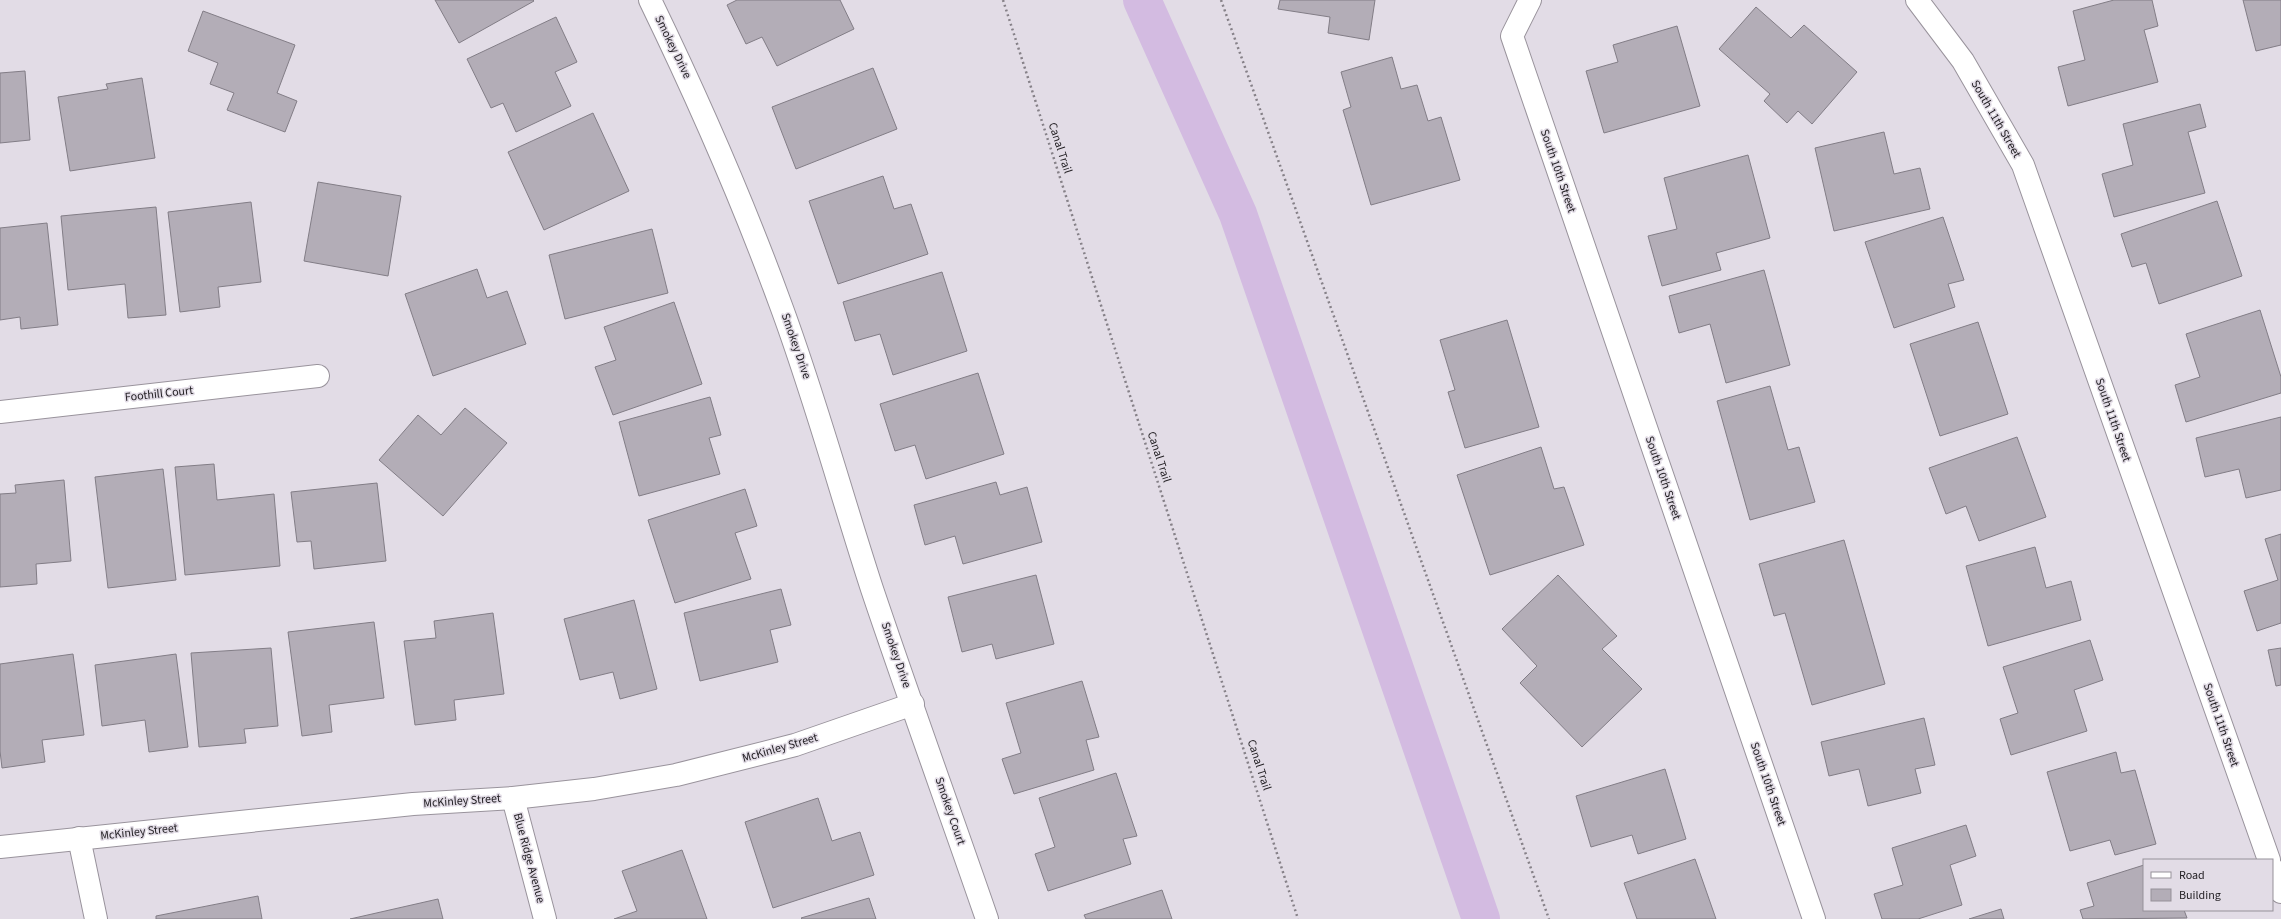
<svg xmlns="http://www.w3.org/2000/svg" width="2281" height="919" viewBox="0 0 2281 919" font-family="'Source Sans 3',sans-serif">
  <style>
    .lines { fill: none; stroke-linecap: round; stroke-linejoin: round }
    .canal { stroke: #d3bbe1; stroke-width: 38 }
    .building { fill: #b3adb7; stroke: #827d86 }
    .minor-casing { stroke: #99939c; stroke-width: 24 }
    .path { stroke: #868188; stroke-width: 2.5; stroke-dasharray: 2 3; stroke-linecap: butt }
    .minor { stroke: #fff; stroke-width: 22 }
    .labels { text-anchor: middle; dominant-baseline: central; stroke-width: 3; stroke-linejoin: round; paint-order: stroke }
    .street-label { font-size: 12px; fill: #242125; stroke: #e2dce6 }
  </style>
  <rect width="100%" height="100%" fill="#e2dce6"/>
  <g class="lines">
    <polyline class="canal" points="1142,0 1238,214 1481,919"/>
  </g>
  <g class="building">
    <polygon points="435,0 533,0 534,1 459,43"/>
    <polygon points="737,0 840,0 854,29 777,66 762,37 746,44 727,5"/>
    <polygon points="1280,0 1375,0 1369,40 1328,33 1330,17 1278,9"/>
    <polygon points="2114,0 2152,0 2158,26 2144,30 2158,82 2068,106 2058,67 2085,60 2073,11"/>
    <polygon points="2243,0 2281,0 2281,45 2256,51"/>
    <polygon points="1756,7 1791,38 1804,25 1857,72 1812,124 1798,111 1787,123 1764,101 1770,94 1719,49"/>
    <polygon points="203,11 295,45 277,93 297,101 285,132 227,110 234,93 210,84 218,63 188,51"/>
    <polygon points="556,17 577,62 555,72 571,106 516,132 503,103 491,108 467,59"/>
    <polygon points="1677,26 1700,106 1604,133 1586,71 1618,62 1613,45"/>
    <polygon points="1392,57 1401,89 1417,85 1428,121 1441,117 1460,180 1371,205 1343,110 1351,107 1341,72"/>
    <polygon points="873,68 897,129 796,169 772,107"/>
    <polygon points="25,71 30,140 0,143 0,73"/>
    <polygon points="142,78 155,158 70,171 58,97 108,89 106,84"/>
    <polygon points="2200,104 2206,127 2188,132 2205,193 2114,217 2102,174 2133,165 2123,124"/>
    <polygon points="593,113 629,191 544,230 508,152"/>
    <polygon points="1884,132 1894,174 1920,168 1930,209 1834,231 1815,148"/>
    <polygon points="1748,155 1770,238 1716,253 1721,270 1662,286 1648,236 1677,229 1664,178"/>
    <polygon points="883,176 894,209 911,204 928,254 838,284 809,201"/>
    <polygon points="318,182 401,196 388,276 304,261"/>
    <polygon points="2217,201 2242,276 2159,304 2146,263 2132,267 2121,234"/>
    <polygon points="251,202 261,282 218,287 220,307 180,312 168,212"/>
    <polygon points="156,207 166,315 128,318 125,284 68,290 61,216"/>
    <polygon points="1943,217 1964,280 1948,284 1955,307 1894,328 1865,242"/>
    <polygon points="47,223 58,325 21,329 20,317 0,320 0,228"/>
    <polygon points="652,229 668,293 565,319 549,255"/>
    <polygon points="477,269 487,298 507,291 526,344 433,376 405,294"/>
    <polygon points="1764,270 1790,365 1726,383 1710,324 1679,333 1669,296"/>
    <polygon points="942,272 967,351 893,375 880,334 855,341 843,302"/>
    <polygon points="674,302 702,384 613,415 595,367 616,360 604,327"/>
    <polygon points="2260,310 2281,377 2281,393 2186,422 2175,385 2200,377 2186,334"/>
    <polygon points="1507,320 1539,427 1465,448 1448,392 1455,390 1440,340"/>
    <polygon points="1978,322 2008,414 1940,436 1910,344"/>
    <polygon points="978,373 1004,454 926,479 915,445 895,451 880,404"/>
    <polygon points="1770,386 1788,450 1799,447 1815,502 1750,520 1717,401"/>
    <polygon points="710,397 721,435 709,438 720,474 639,496 619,422"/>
    <polygon points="465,408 507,443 443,516 379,460 418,415 441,435"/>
    <polygon points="2281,417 2281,490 2246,498 2239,469 2205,477 2196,438"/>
    <polygon points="2017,437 2046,517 1979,541 1966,506 1946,514 1929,468"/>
    <polygon points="1541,447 1554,489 1564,487 1584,545 1490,575 1457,475"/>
    <polygon points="214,464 217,500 274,494 280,566 185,575 175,467"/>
    <polygon points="163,469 176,580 108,588 95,477"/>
    <polygon points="64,480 71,561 36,564 37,584 0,587 0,494 16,493 15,485"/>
    <polygon points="996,482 1000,495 1027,487 1042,542 963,564 955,536 925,545 914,505"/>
    <polygon points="377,483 386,561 314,569 311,541 297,542 291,492"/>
    <polygon points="745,489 757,526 735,533 751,579 675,603 648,520"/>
    <polygon points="2281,534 2281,623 2257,631 2244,591 2278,580 2265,539"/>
    <polygon points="1844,540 1885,684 1812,705 1785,613 1774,616 1759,564"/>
    <polygon points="2035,547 2046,588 2071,581 2081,620 1988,646 1966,566"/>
    <polygon points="1036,575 1054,644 996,659 992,644 962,652 948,597"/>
    <polygon points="1558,575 1617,636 1602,649 1642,689 1582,747 1520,683 1537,666 1502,629"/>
    <polygon points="781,589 791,625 770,630 778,662 700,681 684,613"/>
    <polygon points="634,600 657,689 620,699 613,672 580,680 564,619"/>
    <polygon points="493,613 504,694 454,700 456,720 415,725 404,641 436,638 434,621"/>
    <polygon points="374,622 384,698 329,705 332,732 302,736 288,632"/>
    <polygon points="2090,640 2103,680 2074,690 2087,731 2011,755 2000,719 2018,713 2003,667"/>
    <polygon points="271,648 278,726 244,729 246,743 199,747 191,653"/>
    <polygon points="2281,648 2281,685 2276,686 2268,650"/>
    <polygon points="73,654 84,735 42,740 45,762 2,768 0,751 0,664"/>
    <polygon points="176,654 188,747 149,752 145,720 102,726 95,665"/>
    <polygon points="1082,681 1099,737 1086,740 1094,770 1014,794 1002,759 1021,753 1006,703"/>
    <polygon points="1924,718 1935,765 1915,769 1921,793 1868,806 1859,769 1829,776 1821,742"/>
    <polygon points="2116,752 2121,773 2135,770 2156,844 2115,855 2110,840 2070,851 2047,772"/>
    <polygon points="1665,769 1686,839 1638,854 1632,835 1591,847 1576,796"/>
    <polygon points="1116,773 1137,836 1123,839 1131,864 1048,891 1035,854 1055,847 1039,798"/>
    <polygon points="818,798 832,841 860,832 874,875 773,908 745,822"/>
    <polygon points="1966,825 1976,856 1950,865 1962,905 1918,919 1882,919 1874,894 1903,885 1892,848"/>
    <polygon points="682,850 707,919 614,919 637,911 622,871"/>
    <polygon points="1695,859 1716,919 1637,919 1624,883"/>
    <polygon points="2144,865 2144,910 2184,910 2187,918 2083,919 2080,910 2094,906 2087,883"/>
    <polygon points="1162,890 1172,919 1086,919 1084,915"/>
    <polygon points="258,896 262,919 156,919 156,916"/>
    <polygon points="869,898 876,919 802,919 801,918"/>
    <polygon points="438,899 443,919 350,919"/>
    <polygon points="2001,909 2004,919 1969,919"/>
  </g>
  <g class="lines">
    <defs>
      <g id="minor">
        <path d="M 650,0 C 698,99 742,199 780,303 C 815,397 841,494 872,589 C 909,699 949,809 987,919"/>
        <polyline points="1530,0 1512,36 1814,919"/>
        <polyline points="1917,0 1963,61 2023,165 2269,860"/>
        <polyline points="0,412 318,376"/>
        <polyline points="513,798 545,919"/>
        <polyline points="79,838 96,919"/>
        <polyline points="0,847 413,804 513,798 594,789 676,775 795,745 913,704"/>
        <polyline points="2272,868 2281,892"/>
      </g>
    </defs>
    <use href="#minor" class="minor-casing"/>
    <g class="path">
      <polyline points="1003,0 1298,919"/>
      <polyline points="1221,0 1549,919"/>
    </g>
    <use href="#minor" class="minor"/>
  </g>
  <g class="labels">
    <g class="street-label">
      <text transform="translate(673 47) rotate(64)">Smokey Drive</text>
      <text transform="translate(1996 119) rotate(60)">South 11th Street</text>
      <text transform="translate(1060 148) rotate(72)">Canal Trail</text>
      <text transform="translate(1558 171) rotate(71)">South 10th Street</text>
      <text transform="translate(796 346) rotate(71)">Smokey Drive</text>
      <text transform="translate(159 394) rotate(-6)">Foothill Court</text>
      <text transform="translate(2113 420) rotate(71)">South 11th Street</text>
      <text transform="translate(1159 457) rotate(72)">Canal Trail</text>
      <text transform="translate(1663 478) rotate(71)">South 10th Street</text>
      <text transform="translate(896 655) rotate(71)">Smokey Drive</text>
      <text transform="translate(2221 725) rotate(71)">South 11th Street</text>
      <text transform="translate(780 748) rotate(-16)">McKinley Street</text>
      <text transform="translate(1259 765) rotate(72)">Canal Trail</text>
      <text transform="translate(1768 784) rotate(71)">South 10th Street</text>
      <text transform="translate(462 801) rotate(-4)">McKinley Street</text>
      <text transform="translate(950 811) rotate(71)">Smokey Court</text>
      <text transform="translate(139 832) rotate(-6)">McKinley Street</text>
      <text transform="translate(529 858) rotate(75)">Blue Ridge Avenue</text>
    </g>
  </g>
  <rect x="2143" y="859" width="130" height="52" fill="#e2dce6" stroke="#969199"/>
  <rect x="2151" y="872" width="20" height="6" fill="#ffffff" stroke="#969199"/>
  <text x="2179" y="879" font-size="12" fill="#242125">Road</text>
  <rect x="2151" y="889" width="20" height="12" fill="#b3adb7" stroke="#969199"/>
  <text x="2179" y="899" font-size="12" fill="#242125">Building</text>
</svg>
